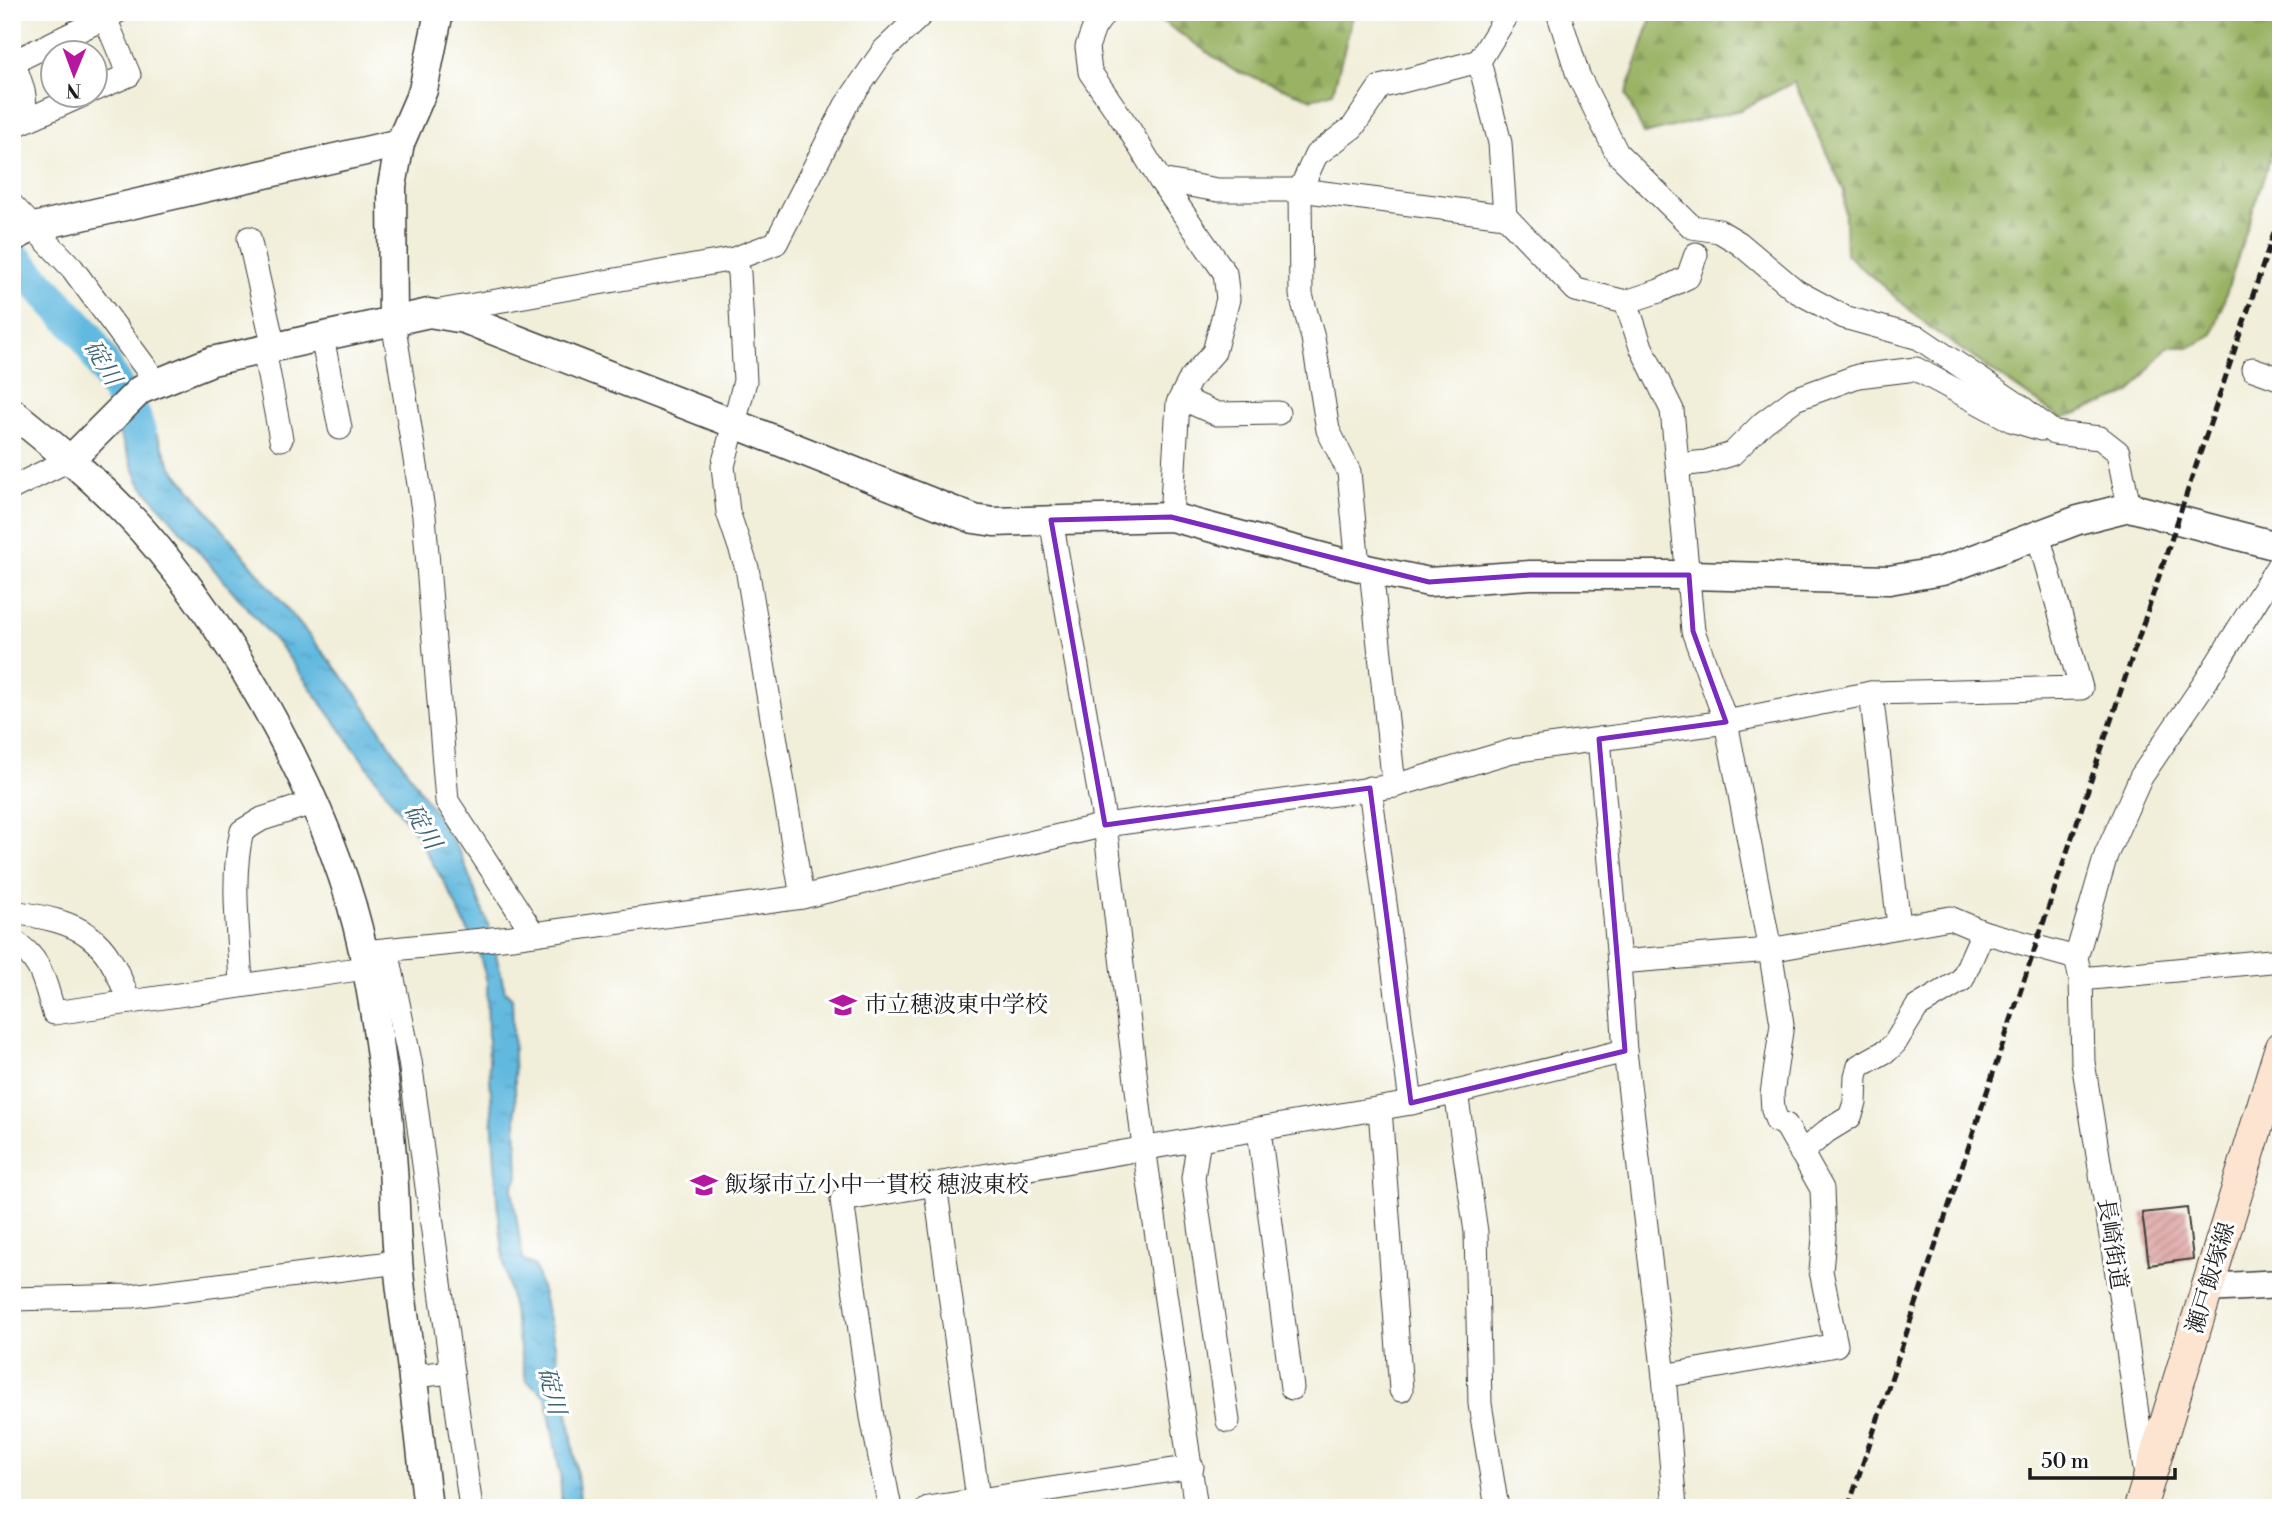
<svg xmlns="http://www.w3.org/2000/svg" width="2293" height="1520" viewBox="0 0 2293 1520" font-family="'Libre Bodoni','Noto Serif JP',serif">
  <style>
    .forest { fill: url(#forest-firs); stroke: #5a6740; stroke-width: 2 }
    .water { fill: url(#water-ripples); stroke: #3f6a7e; stroke-width: 2 }
    .lines { fill: none; stroke-linecap: round; stroke-linejoin: round }
    .river { stroke: #62b9df; stroke-width: 35 }
    .building { fill: url(#building-hatch) }
    .minor-casing { stroke: #3c3c38; stroke-width: 25 }
    .tertiary-casing { stroke: #3c3c38; stroke-width: 31 }
    .secondary-casing { stroke: #3c3c38; stroke-width: 34 }
    .minor { stroke: #fff; stroke-width: 23 }
    .tertiary { stroke: #fff; stroke-width: 28 }
    .secondary { stroke: #fde4d1; stroke-width: 32 }
    .rail { stroke: #1c1c1c; stroke-width: 5; stroke-dasharray: 10 5; stroke-linecap: butt }
    .marked { fill: none; stroke: #7b2cbf; stroke-width: 5; stroke-linejoin: round }
    .labels { text-anchor: middle; dominant-baseline: central; stroke-width: 6; stroke-linejoin: round; paint-order: stroke }
    .poi-label { font-size: 23px; fill: #1c1c1c; stroke: #fff; text-anchor: start }
    .street-label { font-size: 23px; fill: #1c1c1c; stroke: #fff }
    .water-label { font-size: 24px; font-style: italic; fill: #3c6374; stroke: #fff }
  </style>
  <defs>
    <pattern id="forest-firs" width="22" height="20" patternUnits="userSpaceOnUse" patternTransform="scale(1.75)"><rect width="22" height="20" fill="#99b263"/><path d="M5 1l3.5 6h-7zM16 11l3.5 6h-7z" fill="#839855"/></pattern>
    <pattern id="water-ripples" width="26" height="14" patternUnits="userSpaceOnUse" patternTransform="scale(1.75)"><rect width="26" height="14" fill="#62b9df"/><path d="M2 4q2-2 4 0t4 0M15 11q2-2 4 0t4 0" fill="none" stroke="#549ebf"/></pattern>
    <pattern id="building-hatch" width="6" height="6" patternUnits="userSpaceOnUse" patternTransform="scale(1.75)"><rect width="6" height="6" fill="#d89795"/><path d="M-1 1l2-2M0 6l6-6M5 7l2-2" fill="none" stroke="#ae7a79"/></pattern>
  </defs>
  <rect width="100%" height="100%" fill="#fff"/>
  <filter id="ink" filterUnits="userSpaceOnUse"><feTurbulence type="fractalNoise" baseFrequency=".0143" numOctaves="2"/><feDisplacementMap in="SourceGraphic" scale="14" xChannelSelector="R" yChannelSelector="G"/><feConvolveMatrix kernelMatrix="1 2 1 2 8 2 1 2 1" color-interpolation-filters="sRGB"/></filter>
  <filter id="wash" filterUnits="userSpaceOnUse"><feTurbulence type="fractalNoise" baseFrequency=".00686" numOctaves="4" result="noise"/><feDisplacementMap in="SourceGraphic" scale="28" xChannelSelector="R" yChannelSelector="G"/><feGaussianBlur stdDeviation="1.57" result="paint"/><feColorMatrix in="noise" values="0 0 0 0 0 0 0 0 0 0 0 0 0 0 0 0 0 1.4 0 .05"/><feComposite in="paint" operator="in"/></filter>
  <g filter="url(#wash)">
    <rect width="100%" height="100%" fill="#f1eed9"/>
    <g class="forest">
      <polygon points="1149,12 1354,12 1333,92 1312,99 1233,70"/>
      <polygon points="1653,12 2281,12 2281,124 2213,334 2191,347 2167,347 2130,393 2062,419 1933,330 1846,254 1844,191 1794,82 1740,110 1644,134 1626,95"/>
    </g>
    <path class="water" d="M 133,396 L 158,437 L 171,466 L 356,693 L 446,830 L 461,855 L 489,927 L 505,991 L 512,998 L 518,1176 L 512,1189 L 523,1260 L 535,1266 C 558,1345 572,1426 581,1508 L 562,1508 L 560,1473 L 546,1396 L 526,1380 L 504,1263 L 497,1199 L 488,1043 L 487,982 L 480,956 L 449,891 L 415,833 L 284,651 L 139,482 L 113,418 Z"/>
    <g class="lines">
      <polyline class="river" points="12,256 86,335 134,418 139,434"/>
    </g>
    <g id="blocks">
      <polygon class="building" points="2187,1208 2193,1259 2149,1265 2142,1213"/>
    </g>
  </g>
  <g filter="url(#ink)">
    <use href="#blocks" fill-opacity="0" stroke="#3c3c38" stroke-width="2"/>
    <g class="lines">
      <defs>
        <g id="minor">
          <polyline points="1105,12 1094,28 1087,47 1090,72 1129,129 1160,180 1225,273 1228,299 1214,352 1191,378 1178,403 1171,517"/>
          <polyline points="1558,12 1578,75 1617,153 1692,227 1719,231 1739,243 1796,291 1844,317 1919,338 2020,406 2054,433 2100,438 2118,452 2129,507"/>
          <path d="M 12,60 C 21,82 35,110 12,128"/>
          <polyline points="1479,61 1500,143 1505,216"/>
          <polyline points="13,62 117,12"/>
          <polyline points="94,90 129,75 105,18"/>
          <polyline points="18,124 85,94"/>
          <polyline points="1160,180 1218,190 1300,190 1505,216 1576,290 1626,302 1641,347 1672,410 1693,631 1726,722 1770,950 1782,1024 1772,1094 1773,1110 1777,1121 1786,1125 1822,1189 1824,1238 1821,1271 1836,1345 1664,1376"/>
          <polyline points="12,205 72,268 157,383"/>
          <polyline points="249,238 274,348"/>
          <polyline points="734,259 739,273 745,381 723,466 728,512 747,568 802,897"/>
          <polyline points="1626,302 1659,291 1688,277 1696,254"/>
          <polyline points="440,311 734,259 776,243 846,105 884,50 924,12"/>
          <polyline points="393,321 424,516 447,801 533,933"/>
          <polyline points="322,337 340,428"/>
          <polyline points="264,350 281,439"/>
          <polyline points="2253,369 2281,379"/>
          <polyline points="1181,398 1217,414 1278,413"/>
          <polyline points="1678,465 1706,462 1732,454 1763,423 1795,399 1858,376 1916,369 2011,420 2041,429"/>
          <polyline points="12,488 71,459"/>
          <polyline points="1051,520 1105,825 1144,1147 1196,1508"/>
          <polyline points="1358,566 1349,472 1328,430 1313,338 1301,295 1300,190 1316,155 1353,127 1380,87 1479,61 1509,12"/>
          <polyline points="1371,570 1394,786"/>
          <polyline points="1871,693 1899,925"/>
          <polyline points="1599,739 1619,962 1625,1051 1664,1376 1675,1508"/>
          <polyline points="1370,788 1411,1103"/>
          <path d="M 12,912 C 82,922 106,934 129,1002"/>
          <path d="M 12,940 C 43,960 44,981 54,1013 L 365,968"/>
          <polyline points="387,950 410,1061 452,1372"/>
          <polyline points="364,952 512,937 802,897 1105,825 1394,786 1512,751 1726,722 1871,693 2081,688 2038,535"/>
          <polyline points="1619,962 1770,950 1950,918 1983,932 2076,958"/>
          <polyline points="2081,979 2281,960"/>
          <path d="M 241,985 C 239,934 230,880 242,831 L 262,819 L 312,803"/>
          <polyline points="1456,1092 1476,1232 1480,1404 1497,1508"/>
          <polyline points="1380,1109 1401,1390"/>
          <polyline points="1259,1130 1292,1388"/>
          <polyline points="1199,1139 1193,1178 1228,1421"/>
          <polyline points="1801,1153 1827,1131 1850,1117 1855,1103 1856,1076 1859,1066 1888,1050 1895,1043 1917,1007 1962,980 1983,932"/>
          <polyline points="935,1184 978,1499"/>
          <polyline points="12,1299 132,1296 398,1262"/>
          <polyline points="413,1376 452,1372 471,1508"/>
          <polyline points="2146,1477 2118,1280 2083,1062 2081,979 2076,958 2106,855 2141,777 2206,681 2281,561"/>
          <polyline points="890,1508 872,1417 842,1200 1411,1103 1625,1051"/>
          <polyline points="928,1508 1192,1467"/>
        </g>
        <g id="tertiary">
          <polyline points="12,238 34,227 400,143"/>
          <polyline points="393,321 392,186 400,143 423,90 439,12"/>
          <path d="M 12,412 C 58,449 104,487 143,531 C 238,639 333,809 363,950 C 377,1017 386,1087 392,1155 C 395,1190 395,1224 398,1259 C 400,1293 406,1328 411,1362 C 417,1411 422,1459 428,1508"/>
          <polyline points="71,459 140,390 212,361 429,313 464,319 735,424 974,519 994,522 1171,517 1371,570 1429,582 1530,575 1689,575 1889,580 1942,571 2078,520 2129,507 2281,547"/>
          <polyline points="2207,1288 2281,1284"/>
        </g>
        <polyline id="secondary" points="2140,1508 2281,1047"/>
      </defs>
      <use href="#minor" class="minor-casing"/>
      <use href="#tertiary" class="tertiary-casing"/>
      <use href="#secondary" class="secondary-casing"/>
      <use href="#minor" class="minor"/>
      <use href="#tertiary" class="tertiary"/>
      <use href="#secondary" class="secondary"/>
      <polyline class="rail" points="1848,1508 2281,211"/>
    </g>
  </g>
  <path class="marked" d="M 1171,517 L 1429,582 L 1530,575 L 1689,575 L 1693,631 L 1726,722 L 1599,739 L 1625,1051 L 1411,1103 L 1370,788 L 1105,825 L 1051,520 Z"/>
  <defs>
    <symbol id="school-bare" viewBox="-9 -9 18 18"><path d="M0-5L7-2L0 1L-7-2ZM-4 1L0 2.5L4 1V4Q0 6-4 4Z" fill="#b5179e" stroke="#fff" stroke-width="2.5" paint-order="stroke"/></symbol>
  </defs>
  <g fill-rule="evenodd">
    <use href="#school-bare" x="824" y="986" width="38" height="38"/>
    <use href="#school-bare" x="685" y="1166" width="38" height="38"/>
  </g>
  <g class="labels">
    <g class="poi-label">
      <text x="864" y="1005">市立穂波東中学校</text>
      <text x="725" y="1185">飯塚市立小中一貫校 穂波東校</text>
    </g>
    <g class="street-label">
      <text transform="translate(2112 1244) rotate(81)">長崎街道</text>
      <text transform="translate(2211 1278) rotate(-73)">瀬戸飯塚線</text>
    </g>
    <g class="water-label">
      <text transform="translate(102 363) rotate(59)">碇川</text>
      <text transform="translate(422 827) rotate(60)">碇川</text>
      <text transform="translate(551 1391) rotate(76)">碇川</text>
    </g>
  </g>
  <rect width="2293" height="1520" fill="none" stroke="#fff" stroke-width="42"/>
  <g transform="translate(74 74) rotate(181)"><circle r="33" fill="#ffffff" stroke="#a4a4a4" stroke-width="2"/>
  <path d="M0-5L12 26L0 18L-12 26Z" fill="#b5179e"/>
  <text y="-10" font-size="19" font-weight="bold" text-anchor="middle" fill="#1c1c1c">N</text>
  </g>
  <path d="M2030 1468v10h145v-10" fill="none" stroke="#1c1c1c" stroke-width="3.5"/>
  <text x="2041" y="1468" font-size="21" fill="#1c1c1c" stroke="#ffffff" stroke-width="5" paint-order="stroke">50 m</text>
</svg>
